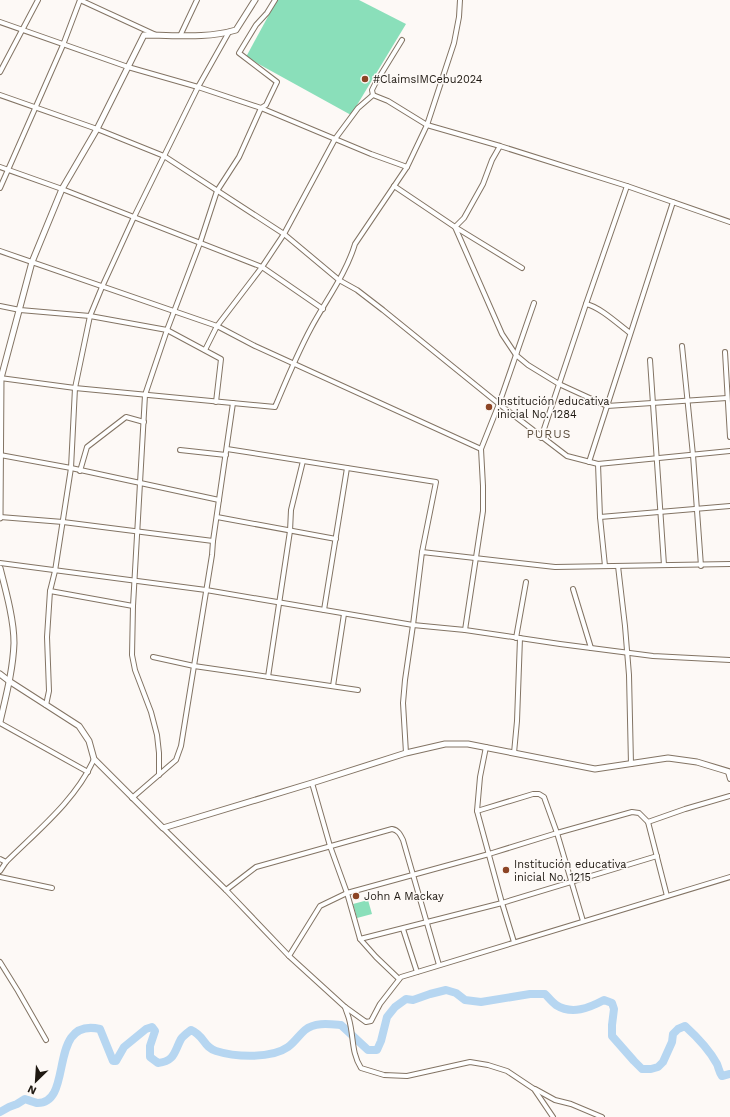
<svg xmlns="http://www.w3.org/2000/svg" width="730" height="1117" viewBox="0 0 730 1117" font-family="'Work Sans',sans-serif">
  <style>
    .green { fill: #8adfba }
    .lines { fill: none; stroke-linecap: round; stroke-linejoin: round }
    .river { stroke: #b6d6f1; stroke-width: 8 }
    .minor-casing { stroke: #837464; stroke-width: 6 }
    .tertiary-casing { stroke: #837464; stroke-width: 7 }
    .minor { stroke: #fff; stroke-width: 4 }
    .tertiary { stroke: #fff; stroke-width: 5 }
    .poi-dot { fill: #8c4424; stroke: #fdf9f6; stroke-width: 1.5 }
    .labels { text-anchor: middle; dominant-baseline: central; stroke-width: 3; stroke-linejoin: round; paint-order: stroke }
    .poi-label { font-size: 11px; fill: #1e1811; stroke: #fdf9f6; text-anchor: start }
    .neighbourhood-label { font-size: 12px; letter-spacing: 1px; fill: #5e5040; stroke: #fdf9f6 }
  </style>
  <rect width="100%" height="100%" fill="#fdf9f6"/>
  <g class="green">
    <polygon points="277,0 359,0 406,24 351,115 246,57"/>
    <polygon points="368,900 372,914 357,918 353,904"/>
  </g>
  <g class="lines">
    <path class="river" d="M 0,1112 L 9,1107 L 17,1104 L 25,1099 C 28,1100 33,1102 37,1103 C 75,1104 46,1017 100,1029 L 113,1061 L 116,1061 L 124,1047 L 146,1029 L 152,1027 L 155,1031 L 150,1046 L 150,1057 L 158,1063 C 175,1061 174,1052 181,1039 C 183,1036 187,1033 191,1030 C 205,1036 203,1047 216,1051 C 235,1057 271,1059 288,1047 C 295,1042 299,1035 305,1030 C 315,1022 329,1024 341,1025 L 368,1050 L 377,1050 L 381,1041 L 387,1017 L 395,1007 L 406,999 L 413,1000 L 430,994 L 446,990 L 456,993 L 465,1000 L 481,1002 L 530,994 L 545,994 C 548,997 552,1002 556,1005 C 572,1015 589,1008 604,1000 L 612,1003 L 614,1009 L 612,1025 L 612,1036 L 634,1061 L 642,1069 L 651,1069 L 658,1067 L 663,1062 L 672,1042 L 673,1034 L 678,1029 L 685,1026 C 696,1036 710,1051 717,1064 C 719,1069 719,1072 722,1076 L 730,1074"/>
    <defs>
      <g id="minor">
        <polyline points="80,0 156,35"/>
        <polyline points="0,22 128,67 198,87 261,108 371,154 407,167"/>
        <polyline points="180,36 197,0"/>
        <polyline points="0,72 38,0"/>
        <polyline points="0,95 97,129 164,156 284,234 339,280 357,290 383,310 499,404 567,456 598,464 730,451"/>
        <polyline points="373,95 372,90 375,84 402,40"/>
        <polyline points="500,146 492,160 483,184 464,218 455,227 522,268"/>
        <polyline points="0,167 62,189 262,267 323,309"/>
        <polyline points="394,186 455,227 502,334 516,355 528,365 559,384 607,406 727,398"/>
        <polyline points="0,188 63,45 80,0"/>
        <polyline points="0,251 217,326 255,346 481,449"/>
        <path d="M 586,304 C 600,307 618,324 630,333"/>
        <polyline points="0,306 20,310 90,316 167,330 221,359 216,402"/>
        <polyline points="682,346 693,455 701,566"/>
        <polyline points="205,350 217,326 262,267 284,234 335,139 358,108 373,95 388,101 427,125 500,146 627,186 730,222"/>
        <polyline points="725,352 730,437"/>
        <polyline points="650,360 664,565"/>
        <path d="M 0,378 L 75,388 L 275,407 C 286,381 297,354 311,328 C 326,300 346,274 355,244 L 407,167 L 427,125 L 454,43 L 459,17 L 460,0"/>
        <polyline points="541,438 586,304 627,186"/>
        <polyline points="227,449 436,482 422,552"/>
        <polyline points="180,450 226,455"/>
        <polyline points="0,455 71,468 219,500"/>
        <polyline points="589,462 673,202"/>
        <polyline points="598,464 600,517 605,566"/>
        <polyline points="80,471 87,447 126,417 144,422"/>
        <polyline points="0,517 63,522 213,541"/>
        <polyline points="217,517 336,539"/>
        <polyline points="600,517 730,506"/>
        <polyline points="0,563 206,590 413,625 465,630 560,644 653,656 730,660"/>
        <polyline points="618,566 625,626 629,675 631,764"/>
        <polyline points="573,589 591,648"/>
        <polyline points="50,591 133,606"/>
        <polyline points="324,610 347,468"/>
        <polyline points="465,630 483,511 483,486 481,449 499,404 534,303"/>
        <polyline points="516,638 526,582"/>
        <polyline points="153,657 194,666 358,690"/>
        <polyline points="268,677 290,531 291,510 303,461"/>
        <polyline points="333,686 344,614"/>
        <polyline points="46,705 49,691 47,637 50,591 55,571 71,468 75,388 90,316 102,287 134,217 198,87 229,32"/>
        <polyline points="0,723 88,772"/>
        <polyline points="486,747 480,777 477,811 502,903 514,942"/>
        <polyline points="406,753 403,703 405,680 413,625 422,552 555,567 730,564"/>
        <polyline points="514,753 517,721 520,638"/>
        <polyline points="728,772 730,779"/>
        <polyline points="159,775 159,753 157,735 151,712 135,670 132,655 133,606 145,395 167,330 200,243 217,191 239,157 261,108 266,105 277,82 239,53 256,25 267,13 275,0"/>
        <polyline points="312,783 330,846 347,893 360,939 502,903 657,856"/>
        <polyline points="132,798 176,760 181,746 212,555 213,541 233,403"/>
        <polyline points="477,811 533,794 539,794 544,797 557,833 583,921"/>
        <polyline points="648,822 667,896"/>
        <polyline points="163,828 226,890 289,956 345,1007 366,1022 371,1021 380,1004 401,977 730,877"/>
        <path d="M 0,859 L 6,862 C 37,831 76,800 94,759"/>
        <polyline points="0,871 6,862"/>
        <polyline points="0,877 52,888"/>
        <path d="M 226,890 L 256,867 L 392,829 C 398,830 400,834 403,840 L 439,965"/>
        <polyline points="403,929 417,972"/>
        <polyline points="360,939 376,957 399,979"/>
        <polyline points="289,956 320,906 347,893 489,854 557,833 632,812 639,813 648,822 685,809 730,796"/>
        <polyline points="0,962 18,991 46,1040"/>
        <path d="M 345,1007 C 346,1011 348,1015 349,1019 C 354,1037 351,1052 361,1068 L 384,1075 L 407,1076 L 470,1062 L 488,1065 L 507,1071 L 534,1089 L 553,1117"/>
        <polyline points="535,1089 555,1100 571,1104 602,1117"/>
      </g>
      <g id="tertiary">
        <path d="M 0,518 L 1,378 L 32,262 L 62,189 L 97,129 L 144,35 C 175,35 206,39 236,30 L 255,0"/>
        <path d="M 0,568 C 6,591 14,620 14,643 C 13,670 6,696 0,722"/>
        <polyline points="0,674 9,681 79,726 89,741 94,759 163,828 312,783 406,753 445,744 468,744 595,769 668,758 697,762 730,772"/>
      </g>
    </defs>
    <use href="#minor" class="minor-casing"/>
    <use href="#tertiary" class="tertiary-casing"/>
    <use href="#minor" class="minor"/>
    <use href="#tertiary" class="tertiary"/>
  </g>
  <g class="poi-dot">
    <circle cx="365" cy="79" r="4"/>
    <circle cx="489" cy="407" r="4"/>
    <circle cx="506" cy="870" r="4"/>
    <circle cx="356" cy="896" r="4"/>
  </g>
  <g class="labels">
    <g class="poi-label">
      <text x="373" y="79">#ClaimsIMCebu2024</text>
      <text x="497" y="401">Institución educativa<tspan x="497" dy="13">inicial No. 1284</tspan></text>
      <text x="514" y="864">Institución educativa<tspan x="514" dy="13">inicial No. 1215</tspan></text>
      <text x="364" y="896">John A Mackay</text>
    </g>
    <g class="neighbourhood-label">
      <text x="549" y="434">PURUS</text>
    </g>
  </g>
  <g transform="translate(36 1081) rotate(205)" stroke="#fdf9f6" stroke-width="3" paint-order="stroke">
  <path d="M0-3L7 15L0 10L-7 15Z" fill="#1e1811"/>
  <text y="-6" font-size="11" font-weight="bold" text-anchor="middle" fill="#1e1811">N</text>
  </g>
</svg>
